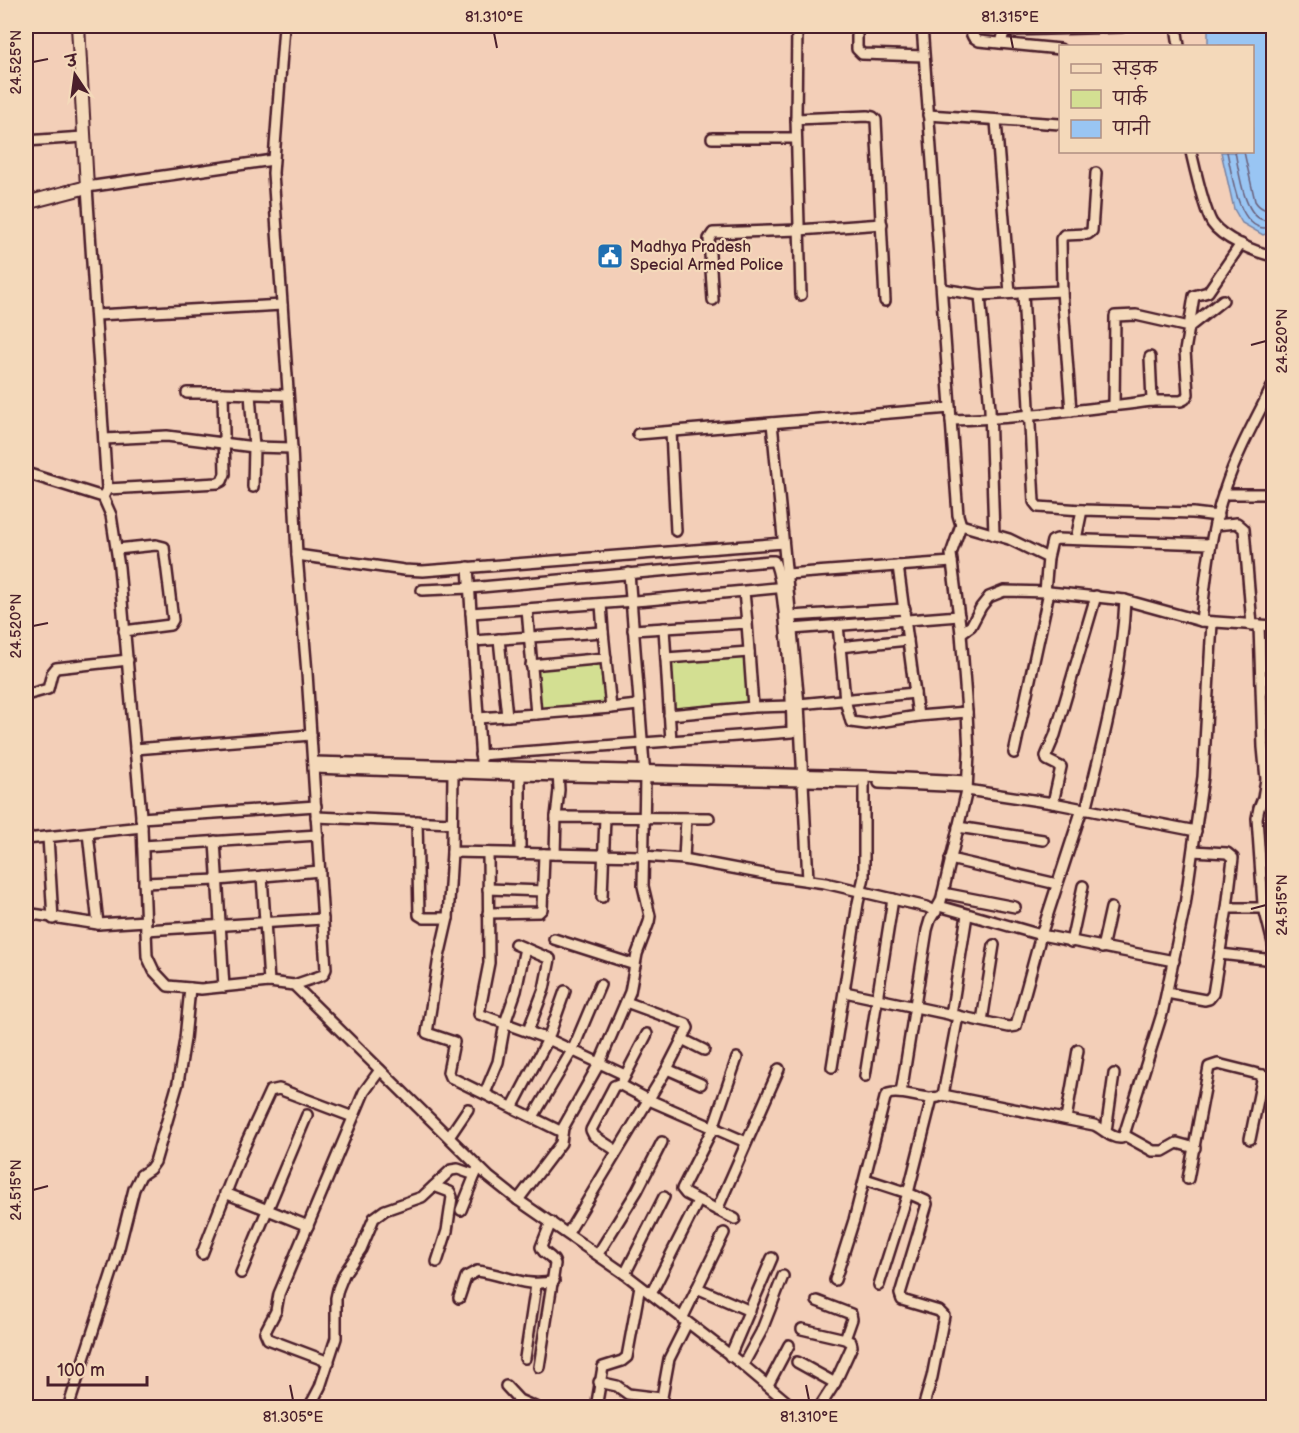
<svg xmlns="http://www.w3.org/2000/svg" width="1299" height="1433" viewBox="0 0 1299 1433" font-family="'Balsamiq Sans','Playpen Sans Deva',sans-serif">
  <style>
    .green { fill: #d3df92; stroke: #8e7f5e; stroke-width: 1.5 }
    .water { fill: #99c5f3; stroke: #7983a3; stroke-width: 1.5 }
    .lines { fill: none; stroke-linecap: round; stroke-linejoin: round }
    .shore { stroke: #6a617b; stroke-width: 1.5 }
    .minor-casing { stroke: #4a1f2b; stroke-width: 14 }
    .major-casing { stroke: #4a1f2b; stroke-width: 16 }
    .minor { stroke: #f4d9ba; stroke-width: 9 }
    .major { stroke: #f4d9ba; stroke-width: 12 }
    .ticks { fill: none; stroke: #4a1f2b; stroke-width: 2 }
    .labels { text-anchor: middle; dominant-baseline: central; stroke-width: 4.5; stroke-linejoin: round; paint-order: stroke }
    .poi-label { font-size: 16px; fill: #4a1f2b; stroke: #f4d9ba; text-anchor: start }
    .neatline { fill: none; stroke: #4a1f2b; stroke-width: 2 }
    .ticks-label { font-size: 15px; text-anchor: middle; fill: #4a1f2b }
  </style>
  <rect width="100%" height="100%" fill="#f3cfb8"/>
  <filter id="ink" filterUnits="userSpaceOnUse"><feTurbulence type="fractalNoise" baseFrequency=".0167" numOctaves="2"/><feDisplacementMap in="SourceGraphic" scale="12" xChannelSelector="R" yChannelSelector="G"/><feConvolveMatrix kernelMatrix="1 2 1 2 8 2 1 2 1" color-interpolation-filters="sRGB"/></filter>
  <g filter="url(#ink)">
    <g class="green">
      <polygon points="744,657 747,703 674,708 671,662"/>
      <polygon points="601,662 605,703 541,709 537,669"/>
    </g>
    <polygon class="water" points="1208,26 1273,26 1273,232 1263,235 1242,223 1234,209 1221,152 1252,152 1252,46 1208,46"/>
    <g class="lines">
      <g class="shore">
        <path d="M 1227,152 C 1232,173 1237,226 1264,228 C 1267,228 1270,227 1274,226"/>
        <path d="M 1235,152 C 1239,169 1243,216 1264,220 C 1267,220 1270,219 1274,219"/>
        <path d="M 1244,152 L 1255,201 C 1260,209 1265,210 1274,210"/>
      </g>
      <defs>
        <g id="minor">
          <polyline points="284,26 273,173 292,448 297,555 307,673 326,969 323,975 294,985"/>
          <polyline points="797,26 796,119 867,116 873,117 876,120 885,301"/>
          <polyline points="857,26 857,49 862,54 924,56"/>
          <polyline points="968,26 973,37 979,41 1060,49"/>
          <polyline points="1176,26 1179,46"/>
          <polyline points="1001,43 1004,32 1011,30 1122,27"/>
          <polyline points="928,115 1060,124"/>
          <polyline points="796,119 801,295"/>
          <polyline points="996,121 1010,293"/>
          <polyline points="712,138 796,138"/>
          <polyline points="26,141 83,137"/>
          <path d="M 1191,152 C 1195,169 1204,210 1212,223 C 1222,238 1256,253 1274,256"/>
          <polyline points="942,289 980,295 1062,291 1061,239 1064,235 1088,234 1092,231 1096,173"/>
          <polyline points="1062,291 1071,411"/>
          <polyline points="1023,293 1034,502 1038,507 1082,510"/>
          <polyline points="980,295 990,409 994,535"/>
          <polyline points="713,300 709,239 713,233 799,230 882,224"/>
          <polyline points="97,315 282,305"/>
          <polyline points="1189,327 1194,296 1208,292 1241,244"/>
          <polyline points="1189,327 1223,300"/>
          <polyline points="223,393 288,395"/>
          <polyline points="250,394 254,447 253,487"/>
          <polyline points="1114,406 1115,316 1136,315 1189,327 1185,351 1188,394 1185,399 1181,401 1152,401"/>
          <path d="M 951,420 C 1019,419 1085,409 1152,401 L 1150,357"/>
          <polyline points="772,423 799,704 808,880"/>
          <polyline points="671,432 676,531"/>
          <polyline points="638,434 950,408"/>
          <polyline points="104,439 167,436 254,447 292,448"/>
          <polyline points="26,473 103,497 111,515 119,567 142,827 147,956 154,971 168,986 201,989 269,982 294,985 489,1177 518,1200 625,1274 743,1365 794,1408"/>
          <polyline points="107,489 218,483 222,481 225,474 223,393 187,393"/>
          <polyline points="1223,494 1274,494"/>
          <polyline points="103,497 107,489 87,187 273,160"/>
          <polyline points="961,525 1009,539 1048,558 1045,592"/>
          <polyline points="1215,525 1237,523 1244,529 1252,625"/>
          <polyline points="1076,539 1082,510 1193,513 1218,516"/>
          <polyline points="117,549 156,545 164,547 173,620 170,625 124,631"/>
          <polyline points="297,555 404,570 423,571 783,543"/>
          <polyline points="1048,558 1052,541 1057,539 1210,544"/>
          <polyline points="898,566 918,716 967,712"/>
          <polyline points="468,567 481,761"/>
          <polyline points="787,574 952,562"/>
          <path d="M 422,590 L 470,588 L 770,561 L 774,561 C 785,578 792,706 792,732 L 480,755"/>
          <polyline points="744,592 747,623"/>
          <polyline points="601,604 603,632"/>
          <polyline points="471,613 648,600 786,587"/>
          <polyline points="791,616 905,609"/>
          <path d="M 1201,621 C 1206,577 1210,531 1225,489 C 1237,452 1257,417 1274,383"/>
          <polyline points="838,625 845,700 851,722 866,724 918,716"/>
          <polyline points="1259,625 1263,747 1266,779 1263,798 1259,808 1257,818 1263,904 1274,947"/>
          <polyline points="664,628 671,741"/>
          <polyline points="792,629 959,616"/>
          <polyline points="633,630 747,623 753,707 792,706"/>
          <polyline points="961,633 971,626 981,607 989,597 1004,591 1049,592 1125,600 1201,621 1274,626"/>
          <polyline points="499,639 507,716"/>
          <polyline points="473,641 603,632 611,708 638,705"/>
          <polyline points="839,647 908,640"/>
          <polyline points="666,658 749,652"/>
          <polyline points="531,665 606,658"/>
          <polyline points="1261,679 1274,680"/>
          <polyline points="26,695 48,689 52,673 56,668 128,660"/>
          <polyline points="799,704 915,693"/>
          <polyline points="536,714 611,708"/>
          <polyline points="669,715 753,707"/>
          <polyline points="478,718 536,714 527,609"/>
          <polyline points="135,749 311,735"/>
          <polyline points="1014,753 1049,592"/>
          <polyline points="313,762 863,776 967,781"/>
          <polyline points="313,768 520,775 856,782"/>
          <polyline points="453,773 452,852 643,856 684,859 775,876 825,883 927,907 936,912"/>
          <polyline points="879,783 967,787"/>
          <polyline points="967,790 1053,803 1196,831"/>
          <polyline points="1053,803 1061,767 1047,760 1046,756 1055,735 1096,596"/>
          <path d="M 1086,810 C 1103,741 1122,671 1125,600"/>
          <polyline points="316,817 452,823"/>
          <polyline points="556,817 559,790 558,771"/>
          <polyline points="141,818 316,806"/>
          <polyline points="417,821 419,915 424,918 448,918"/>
          <polyline points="958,827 1043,840"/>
          <polyline points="88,833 98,924"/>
          <polyline points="48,837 53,919"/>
          <polyline points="26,839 142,827"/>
          <polyline points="215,841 224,987"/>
          <polyline points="143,846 318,835"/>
          <polyline points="452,852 448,918 439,957 427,1033 454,1042 448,1072 450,1077 562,1132"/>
          <polyline points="488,853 489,963 479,1014 548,1039 625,1075"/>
          <polyline points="520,854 520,775"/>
          <polyline points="555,854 556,817 709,818"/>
          <polyline points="684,859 686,819"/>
          <polyline points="950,859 1057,884"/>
          <polyline points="262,876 269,982"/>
          <polyline points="144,883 218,880 320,871"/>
          <polyline points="488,889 544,891"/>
          <polyline points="943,893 1015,907"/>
          <polyline points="602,897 605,817"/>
          <polyline points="939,906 1041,935 1174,961"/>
          <polyline points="1227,908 1264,908"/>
          <polyline points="26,913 98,924 146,921"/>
          <polyline points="488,913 539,912 542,909 544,854"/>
          <polyline points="146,930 323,919"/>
          <polyline points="554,939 635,965"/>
          <polyline points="1071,942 1083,886"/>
          <polyline points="515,944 550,959 544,989 528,1031"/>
          <polyline points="1102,948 1111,908"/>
          <polyline points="1220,954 1274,960"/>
          <polyline points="845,992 1009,1027 1016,1026 1041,935 1082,809"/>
          <polyline points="1167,993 1205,1000 1209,999 1213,994 1227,908 1233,858 1227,853 1193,851"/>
          <polyline points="951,1015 967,915"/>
          <polyline points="982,1021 994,945"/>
          <polyline points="682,1039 704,1050"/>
          <polyline points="832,1067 858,903 864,877 864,782"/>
          <polyline points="667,1069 701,1084"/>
          <polyline points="865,1076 893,899"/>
          <polyline points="623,1080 647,1034"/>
          <polyline points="485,1093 498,1062 505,1023 516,991 525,948"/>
          <polyline points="901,1093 927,930 930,920 941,901 967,790 969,753 967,712 961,633 951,554 961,525 958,515 922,26"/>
          <path d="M 943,1095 L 1094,1125 C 1104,1129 1111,1139 1121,1138 L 1124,1135 L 1162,1014 L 1185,905 L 1203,777 L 1212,623"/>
          <polyline points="513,1106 548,1039 565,991"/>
          <polyline points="533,1117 573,1049 600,985"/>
          <polyline points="1066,1119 1078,1050"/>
          <polyline points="1106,1131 1114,1074"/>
          <polyline points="1124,1135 1153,1151 1163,1151 1177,1143 1195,1148"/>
          <polyline points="449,1137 468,1109"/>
          <polyline points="1250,1139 1263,1075"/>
          <polyline points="617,1151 594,1136 591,1130 614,1086 619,1084 647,1099 746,1142"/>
          <polyline points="865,1179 908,1193 926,1201 927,1204 900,1294 902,1300 939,1311 944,1316 932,1377 923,1408"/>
          <polyline points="1188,1179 1209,1067 1218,1064 1274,1078"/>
          <polyline points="434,1186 450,1192 452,1197 447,1231 437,1262"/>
          <polyline points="225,1193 308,1226"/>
          <polyline points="518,1200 561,1143 563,1128 600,1062 630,992 637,954 649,922 650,916 643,886 645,777 629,573"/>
          <polyline points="461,1210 477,1170"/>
          <polyline points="717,1210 779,1069"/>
          <polyline points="735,1219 686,1194 682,1189 713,1128 737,1058"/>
          <polyline points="568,1233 667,1069 688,1028 686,1024 626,1002"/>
          <polyline points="202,1254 241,1154 270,1091 279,1089 353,1117"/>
          <polyline points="598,1254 637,1191 662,1142"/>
          <polyline points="241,1273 307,1115"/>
          <polyline points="625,1274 664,1197"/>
          <path d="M 835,1280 L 854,1220 L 885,1098 L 888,1094 C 905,1089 928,1104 943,1095 L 958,1016"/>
          <polyline points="879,1285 908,1193 932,1098"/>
          <polyline points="697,1288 750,1311"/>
          <polyline points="651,1294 698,1201"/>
          <path d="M 459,1298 L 466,1277 L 477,1271 C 505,1274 525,1289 554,1281"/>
          <polyline points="817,1301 851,1314 852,1319 845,1339"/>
          <polyline points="682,1319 724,1233"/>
          <polyline points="802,1329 845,1339 851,1342 852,1346 835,1383 819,1408"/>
          <polyline points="730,1356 772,1258"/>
          <polyline points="525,1358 536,1285"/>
          <polyline points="329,1362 268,1339 265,1332 276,1311 279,1294 364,1092 380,1070"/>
          <polyline points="797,1362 835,1383"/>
          <polyline points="743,1365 761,1332 783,1276"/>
          <path d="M 539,1367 L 555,1264 C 553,1255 544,1256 541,1247 L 551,1222"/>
          <polyline points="599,1382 617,1386 628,1394 661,1398"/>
          <polyline points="768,1385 789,1345"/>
          <polyline points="506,1386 519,1400 537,1408"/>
          <polyline points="312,1402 325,1408"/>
          <polyline points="68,1408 116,1260 134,1189 141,1175 150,1169 155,1162 178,1083 185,1039 190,988"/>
          <polyline points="309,1408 320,1387 336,1338 336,1298 338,1289 344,1274 361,1249 374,1218 385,1210 422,1197 451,1170 458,1169 475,1175"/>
          <polyline points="596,1408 603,1367 622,1361 627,1357 640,1286"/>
          <polyline points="660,1408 669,1359 687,1323"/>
        </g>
        <polyline id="major" points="26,203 87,187 78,26"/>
      </defs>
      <use href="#minor" class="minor-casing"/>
      <use href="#major" class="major-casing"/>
      <use href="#minor" class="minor"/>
      <use href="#major" class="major"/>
    </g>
  </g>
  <path class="ticks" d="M 494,33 L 497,48M 1010,33 L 1013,48M 33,62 L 48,59M 1251,345 L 1266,341M 33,626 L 48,623M 1251,909 L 1266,905M 33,1190 L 48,1186M 290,1385 L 293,1400M 806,1385 L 809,1400"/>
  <defs>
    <symbol id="civic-square" viewBox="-11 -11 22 22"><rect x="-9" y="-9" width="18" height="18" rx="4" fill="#1f6fb2" stroke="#f4d9ba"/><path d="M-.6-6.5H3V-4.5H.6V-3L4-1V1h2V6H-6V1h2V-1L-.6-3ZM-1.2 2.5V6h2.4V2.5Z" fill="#fff"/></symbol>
  </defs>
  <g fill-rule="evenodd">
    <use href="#civic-square" x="595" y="241" width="30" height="30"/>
  </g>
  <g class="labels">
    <g class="poi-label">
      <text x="630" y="247">Madhya Pradesh<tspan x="630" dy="18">Special Armed Police</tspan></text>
    </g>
  </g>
  <rect width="1299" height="1433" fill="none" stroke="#f4d9ba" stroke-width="66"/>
  <rect x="1059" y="45" width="195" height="108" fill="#f4d9ba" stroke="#b08f81" stroke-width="1.5"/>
  <rect x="1071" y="64" width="30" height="9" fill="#f4d9ba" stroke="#b08f81" stroke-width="1.5"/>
  <text x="1113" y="75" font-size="18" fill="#4a1f2b">सड़क</text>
  <rect x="1071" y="90" width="30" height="18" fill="#d3df92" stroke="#b08f81" stroke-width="1.5"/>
  <text x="1113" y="105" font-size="18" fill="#4a1f2b">पार्क</text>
  <rect x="1071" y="120" width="30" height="18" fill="#99c5f3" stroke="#b08f81" stroke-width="1.5"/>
  <text x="1113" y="135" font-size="18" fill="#4a1f2b">पानी</text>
  <g transform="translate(75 75) rotate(347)" stroke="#f4d9ba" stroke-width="4.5" paint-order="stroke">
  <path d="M0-4.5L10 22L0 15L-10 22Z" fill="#4a1f2b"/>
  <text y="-9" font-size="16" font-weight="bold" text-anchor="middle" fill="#4a1f2b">उ</text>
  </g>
  <path d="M48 1376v9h99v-9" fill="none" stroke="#4a1f2b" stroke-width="3"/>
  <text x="57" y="1376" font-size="18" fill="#4a1f2b" stroke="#f4d9ba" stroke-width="4.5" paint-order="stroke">100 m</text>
  <rect x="33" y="33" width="1233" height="1367" class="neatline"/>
  <g class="ticks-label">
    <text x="494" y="22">81.310°E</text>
    <text x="1010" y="22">81.315°E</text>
    <text transform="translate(16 62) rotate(-90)" y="5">24.525°N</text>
    <text transform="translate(1282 341) rotate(-90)" y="5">24.520°N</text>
    <text transform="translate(16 626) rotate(-90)" y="5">24.520°N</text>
    <text transform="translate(1282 905) rotate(-90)" y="5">24.515°N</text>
    <text transform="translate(16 1190) rotate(-90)" y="5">24.515°N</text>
    <text x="293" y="1422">81.305°E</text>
    <text x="809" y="1422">81.310°E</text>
  </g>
</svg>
